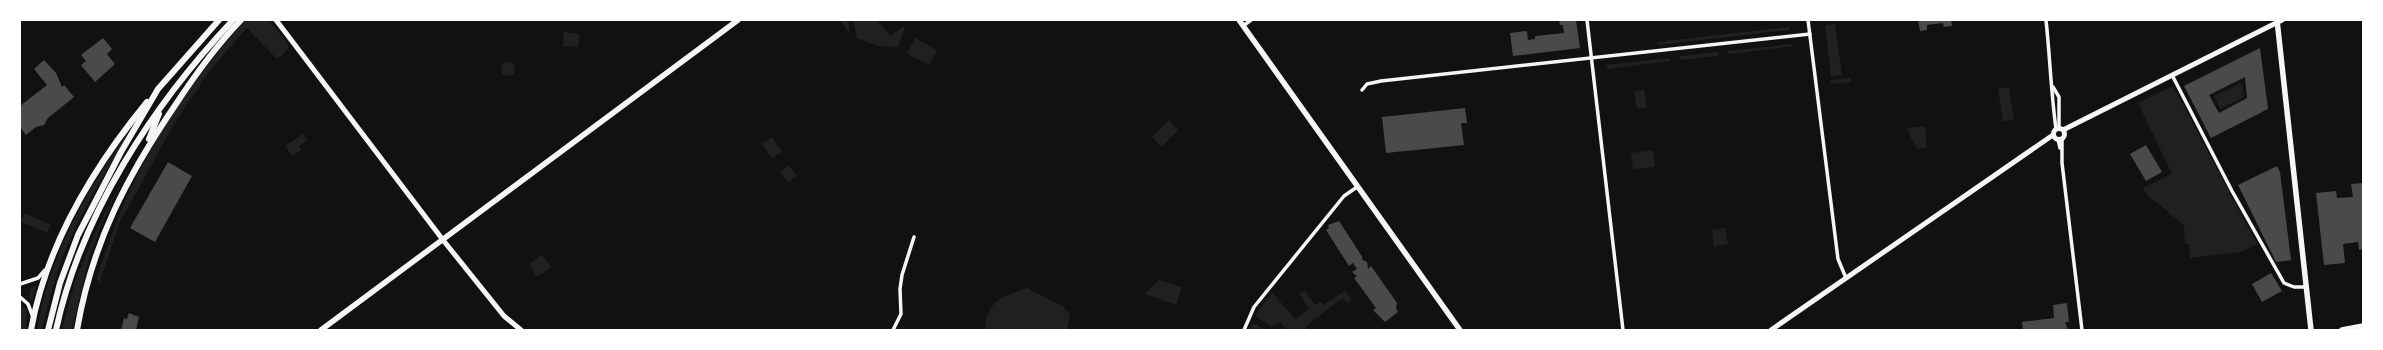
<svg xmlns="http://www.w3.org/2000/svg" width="2383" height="350" viewBox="0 0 2383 350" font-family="'IBM Plex Sans',sans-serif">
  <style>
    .green { fill: #202020 }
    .building { fill: #4a4a4a; fill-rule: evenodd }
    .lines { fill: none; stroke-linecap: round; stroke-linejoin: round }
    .minor { stroke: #f5f5f5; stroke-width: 3.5 }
    .secondary { stroke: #f5f5f5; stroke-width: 5 }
    .primary { stroke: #f5f5f5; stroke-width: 5.5 }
    .trunk { stroke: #f5f5f5; stroke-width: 6 }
  </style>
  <rect width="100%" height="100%" fill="#111"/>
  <g class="green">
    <path d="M 245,20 L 269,20 L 288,44 L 288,49 L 282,56 L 276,58 L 247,28 L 211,69 L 174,124 L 120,222 L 99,284 L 97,277 C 106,251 115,223 127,197 C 156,132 199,73 245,20 Z"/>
    <polygon points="840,20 849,20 849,33"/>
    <polygon points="853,20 877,20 890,36 904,26 905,28 898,47 877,46 857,38"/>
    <polygon points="1835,24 1842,75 1831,77 1825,25"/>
    <polygon points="1789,27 1789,30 1657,45 1657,42"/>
    <polygon points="564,32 579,34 578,47 563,46"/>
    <polygon points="915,38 937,50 929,65 907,54"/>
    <polygon points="1793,44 1793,46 1729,54 1728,51"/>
    <polygon points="1719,52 1719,56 1680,60 1680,56"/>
    <polygon points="1670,58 1671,61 1607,69 1606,65"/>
    <circle cx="508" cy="69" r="7"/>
    <polygon points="1850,78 1851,82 1831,84 1831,80"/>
    <polygon points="2242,83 2244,97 2220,109 2214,96"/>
    <polygon points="2173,86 2257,244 2241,252 2190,258 2189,244 2185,244 2184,225 2147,195 2143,188 2172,174 2138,103"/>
    <polygon points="2009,87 2014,120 2003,121 1998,89"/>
    <polygon points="1644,90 1647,108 1637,109 1634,91"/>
    <polygon points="1169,120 1178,130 1162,147 1152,137"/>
    <polygon points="1925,126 1927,148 1917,149 1909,134 1908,128"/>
    <path d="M 129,132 C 106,172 80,213 63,256 C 54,280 48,305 42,330 L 37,330 C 49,257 85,191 129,132 Z"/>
    <polygon points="303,134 307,140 299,146 301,150 292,156 285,146"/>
    <polygon points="772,137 782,152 772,158 762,144"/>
    <polygon points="1653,150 1655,167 1633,169 1631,153"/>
    <path d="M 131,163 L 101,226 L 88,262 L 72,330 L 62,330 C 75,268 102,218 131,163 Z"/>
    <polygon points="789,165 797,176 788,182 780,172"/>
    <polygon points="24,213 51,225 47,233 21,222"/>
    <polygon points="1725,228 1728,244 1714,246 1712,230"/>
    <polygon points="542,255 551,267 537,277 529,264"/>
    <polygon points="1159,280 1182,287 1176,305 1145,294"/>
    <polygon points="37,285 32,302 29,297 31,288"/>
    <path d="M 1027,288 L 1062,306 L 1070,313 L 1067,330 L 985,330 C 986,300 1003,297 1027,288 Z"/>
    <polygon points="1305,291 1315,305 1320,301 1323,305 1345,291 1351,299 1348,304 1343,298 1305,327 1308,330 1287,330 1280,322 1272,327 1257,317 1256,314 1272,292 1295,319 1309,309 1299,294"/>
    <polygon points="20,302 27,310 26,330 20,330"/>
    <polygon points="1256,324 1265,330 1249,330 1251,325"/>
  </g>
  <g class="building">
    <polygon points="1559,20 1576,20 1580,48 1513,56 1510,33 1527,31 1528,40 1535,39 1535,36 1564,33 1563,25 1560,25"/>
    <polygon points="1918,20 1951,20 1952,26 1944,27 1943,23 1927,25 1927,30 1920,31"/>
    <polygon points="103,38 112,49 107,54 115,64 95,82 81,65 86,61 81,55"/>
    <path d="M 2260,48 L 2268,109 L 2211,138 L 2184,86 ZM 2245,77 L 2247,98 L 2219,113 L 2209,95 Z"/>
    <polygon points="44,60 56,73 62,87 64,85 74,97 48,118 44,125 36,127 26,135 20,127 20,106 47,85 34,69"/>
    <polygon points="1465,108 1467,123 1461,123 1464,145 1386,153 1382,117"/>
    <polygon points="2146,145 2162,172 2146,181 2130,154"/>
    <polygon points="168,162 192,176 155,242 130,228"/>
    <polygon points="2277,166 2280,172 2291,260 2276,262 2238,185"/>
    <polygon points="2363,183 2363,249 2359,250 2358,242 2343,244 2345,263 2324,265 2316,193 2336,191 2337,198 2353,197 2351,184"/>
    <polygon points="1339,221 1363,258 1361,259 1367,262 1368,269 1371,266 1397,303 1396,308 1398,312 1385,322 1373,310 1376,308 1354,278 1357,276 1352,272 1357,269 1353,263 1349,266 1326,230 1329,228 1328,225"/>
    <polygon points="2271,273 2282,291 2262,302 2252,284"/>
    <polygon points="2067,303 2069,322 2065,322 2068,330 2023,330 2022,322 2054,318 2053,305"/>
    <polygon points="129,313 139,317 136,330 121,330 124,318 127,319"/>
  </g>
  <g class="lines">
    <g class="minor">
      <polyline points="1587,20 1623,330"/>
      <polyline points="1808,20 1838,259 1846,278"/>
      <path d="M 2046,20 C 2050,57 2051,93 2056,129"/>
      <polyline points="1243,26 1251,20"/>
      <polyline points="2172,75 2232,191 2284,283 2294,287 2307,287"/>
      <polyline points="2053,87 2059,97 2059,128"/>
      <polyline points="1362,90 1367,84 1381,81 1810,34"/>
      <polyline points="2058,139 2060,148"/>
      <polyline points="2062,139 2062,163 2082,330"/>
      <polyline points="20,284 38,278 45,270"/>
      <polyline points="20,297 28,304 33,317"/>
      <polyline points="893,330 901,314 900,289 902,275 914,237"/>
      <polyline points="1244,330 1254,307 1344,196 1357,187"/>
    </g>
    <g class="secondary">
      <polyline points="276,20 443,240 504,316 521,330"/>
      <circle cx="2059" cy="134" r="5.5"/>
      <polyline points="2063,130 2282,20"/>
      <polyline points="1771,330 2053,135"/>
    </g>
    <g class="primary">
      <polyline points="1239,20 1460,330"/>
      <polyline points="2277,20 2311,330"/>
      <polyline points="321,330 738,20"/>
      <polyline points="2342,330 2363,326"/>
    </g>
    <g class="trunk">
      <polyline points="149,139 159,114"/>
      <path d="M 31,330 C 46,246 93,168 147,102"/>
      <polyline points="48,330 60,283 78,235 121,152 158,89 219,20"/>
      <path d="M 56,330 C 81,214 153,105 233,20"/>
      <path d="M 77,330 C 92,243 127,176 176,104 C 195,75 217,45 241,20"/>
    </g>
  </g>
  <rect width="2383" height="350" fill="none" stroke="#ffffff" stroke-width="42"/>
</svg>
